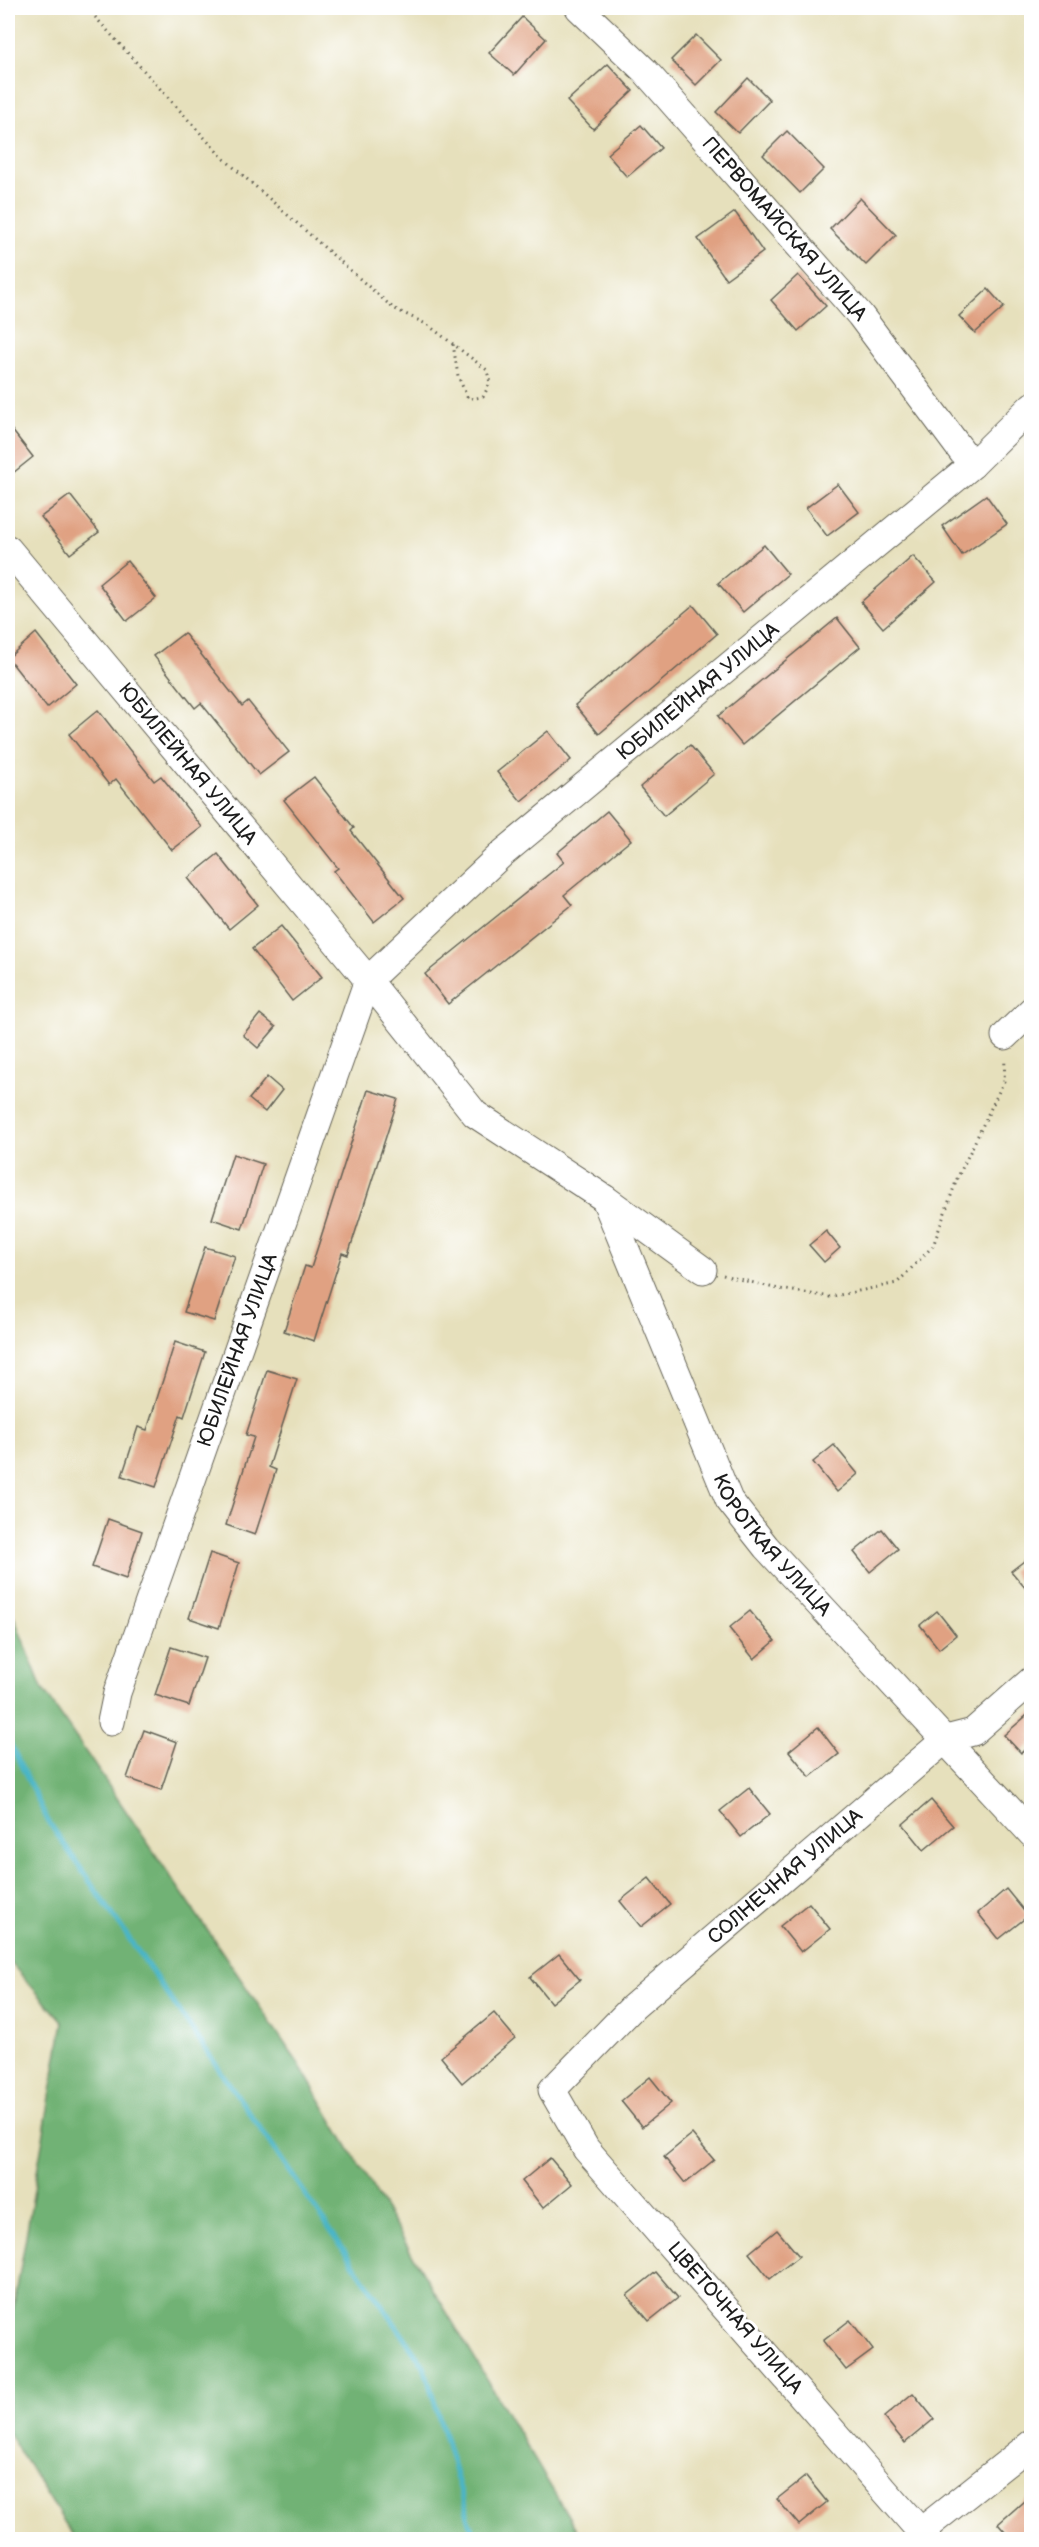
<svg xmlns="http://www.w3.org/2000/svg" width="1039" height="2547" viewBox="0 0 1039 2547" font-family="'Balsamiq Sans',sans-serif">
  <style>
    .forest { fill: #71b274; stroke: #466748; stroke-width: 1.5 }
    .lines { fill: none; stroke-linecap: round; stroke-linejoin: round }
    .stream { stroke: #4ab5c7; stroke-width: 5 }
    .building { fill: #e0a182 }
    .minor-casing { stroke: #636154; stroke-width: 29 }
    .path { stroke: #636154; stroke-width: 3; stroke-dasharray: 1.5 4.5; stroke-linecap: butt }
    .minor { stroke: #fff; stroke-width: 27 }
    .labels { text-anchor: middle; dominant-baseline: central; stroke-width: 6; stroke-linejoin: round; paint-order: stroke }
    .street-label { font-size: 20px; fill: #1c1c1c; stroke: #fff }
  </style>
  <rect width="100%" height="100%" fill="#fff"/>
  <filter id="ink" filterUnits="userSpaceOnUse"><feTurbulence type="fractalNoise" baseFrequency=".0167" numOctaves="2"/><feDisplacementMap in="SourceGraphic" scale="12" xChannelSelector="R" yChannelSelector="G"/><feConvolveMatrix kernelMatrix="1 2 1 2 8 2 1 2 1" color-interpolation-filters="sRGB"/></filter>
  <filter id="wash" filterUnits="userSpaceOnUse"><feTurbulence type="fractalNoise" baseFrequency=".008" numOctaves="4" result="noise"/><feDisplacementMap in="SourceGraphic" scale="24" xChannelSelector="R" yChannelSelector="G"/><feGaussianBlur stdDeviation="1.35" result="paint"/><feColorMatrix in="noise" values="0 0 0 0 0 0 0 0 0 0 0 0 0 0 0 0 0 1.4 0 .05"/><feComposite in="paint" operator="in"/></filter>
  <g filter="url(#wash)">
    <rect width="100%" height="100%" fill="#e6e0bc"/>
    <polygon class="forest" points="8,1602 42,1688 300,2066 582,2539 75,2539 8,2433 8,2340 63,2022 8,1960"/>
    <g class="lines">
      <polyline class="stream" points="8,1739 48,1821 424,2366 475,2540"/>
    </g>
    <g id="blocks">
      <g class="building">
        <polygon points="522,17 546,39 514,75 489,53"/>
        <polygon points="696,35 721,60 696,85 671,60"/>
        <polygon points="608,64 633,91 593,129 567,101"/>
        <polygon points="748,78 770,100 738,133 716,112"/>
        <polygon points="641,125 661,148 627,177 607,154"/>
        <polygon points="787,131 824,169 800,193 763,155"/>
        <polygon points="860,198 896,235 866,265 830,229"/>
        <polygon points="735,212 763,252 726,279 698,239"/>
        <polygon points="798,275 826,306 798,331 771,300"/>
        <polygon points="988,289 1004,307 975,333 959,316"/>
        <polygon points="8,425 33,457 8,477"/>
        <polygon points="838,484 859,512 827,536 806,508"/>
        <polygon points="70,495 99,532 70,554 41,517"/>
        <polygon points="986,495 1007,524 962,555 942,526"/>
        <polygon points="764,545 788,574 743,612 718,583"/>
        <polygon points="913,556 936,582 883,628 861,602"/>
        <polygon points="127,561 156,598 127,621 99,584"/>
        <polygon points="693,605 717,634 599,734 575,705"/>
        <polygon points="837,618 860,647 742,745 718,716"/>
        <polygon points="36,633 76,684 47,708 8,658"/>
        <polygon points="184,633 242,706 248,701 289,752 259,775 201,703 195,708 154,656"/>
        <polygon points="98,710 154,781 161,776 202,827 172,850 116,779 109,785 69,734"/>
        <polygon points="548,731 571,760 521,801 497,772"/>
        <polygon points="690,745 714,774 664,816 640,787"/>
        <polygon points="314,777 354,828 351,831 404,898 374,922 334,871 338,868 284,800"/>
        <polygon points="607,811 631,840 564,895 572,905 448,1004 425,974 564,862 557,853"/>
        <polygon points="218,854 258,905 229,929 188,878"/>
        <polygon points="281,926 322,977 292,1001 252,949"/>
        <polygon points="260,1014 276,1027 258,1048 243,1035"/>
        <polygon points="267,1077 282,1090 265,1112 249,1099"/>
        <polygon points="368,1090 398,1099 348,1255 342,1253 314,1341 284,1331 305,1266 311,1268"/>
        <polygon points="233,1154 263,1164 242,1229 212,1219"/>
        <polygon points="826,1231 840,1248 824,1262 809,1245"/>
        <polygon points="205,1247 235,1256 214,1321 184,1312"/>
        <polygon points="175,1342 205,1352 184,1417 180,1415 156,1487 122,1476 138,1427 147,1430"/>
        <polygon points="267,1370 297,1379 269,1467 276,1470 255,1535 226,1525 254,1437 246,1435"/>
        <polygon points="834,1445 858,1474 837,1492 813,1462"/>
        <polygon points="108,1519 142,1531 126,1579 92,1567"/>
        <polygon points="882,1529 898,1549 870,1572 854,1552"/>
        <polygon points="210,1553 239,1563 219,1628 189,1618"/>
        <polygon points="1032,1555 1032,1596 1011,1571"/>
        <polygon points="750,1611 775,1641 754,1659 729,1628"/>
        <polygon points="937,1611 956,1635 939,1649 920,1625"/>
        <polygon points="171,1647 205,1658 189,1706 155,1695"/>
        <polygon points="1032,1711 1032,1743 1021,1753 1004,1735"/>
        <polygon points="818,1727 839,1754 810,1777 789,1751"/>
        <polygon points="144,1730 177,1742 161,1790 127,1778"/>
        <polygon points="749,1788 770,1814 741,1837 720,1811"/>
        <polygon points="931,1800 953,1826 924,1850 903,1824"/>
        <polygon points="649,1878 670,1904 641,1927 620,1901"/>
        <polygon points="1006,1889 1028,1916 999,1939 978,1913"/>
        <polygon points="809,1903 830,1929 801,1952 780,1926"/>
        <polygon points="559,1954 580,1980 551,2003 530,1977"/>
        <polygon points="494,2013 515,2038 462,2083 441,2057"/>
        <polygon points="650,2077 671,2103 642,2127 621,2101"/>
        <polygon points="692,2134 714,2160 685,2183 664,2157"/>
        <polygon points="550,2158 572,2184 543,2208 522,2181"/>
        <polygon points="777,2230 799,2256 770,2279 749,2253"/>
        <polygon points="656,2272 678,2298 649,2321 627,2295"/>
        <polygon points="850,2320 873,2350 846,2370 823,2341"/>
        <polygon points="913,2393 934,2419 905,2443 884,2417"/>
        <polygon points="806,2476 827,2502 799,2525 777,2499"/>
        <polygon points="1032,2494 1032,2540 1012,2540 998,2524"/>
      </g>
    </g>
  </g>
  <g filter="url(#ink)">
    <use href="#blocks" fill-opacity="0" stroke="#636154" stroke-width="1.5"/>
    <g class="lines">
      <defs>
        <g id="minor">
          <path id="s1" d="M 579,8 L 645,71 L 860,315 L 972,465"/>
          <path id="s2" d="M 8,549 L 368,980 L 475,1114 L 604,1198 L 703,1270"/>
          <polyline points="1005,1036 1032,1010"/>
          <path id="s3" d="M 605,1199 L 729,1500 L 766,1547 L 1032,1834"/>
          <path id="s4" d="M 111,1722 L 117,1693 L 368,980 L 503,853 L 972,465 L 1032,406"/>
          <polyline points="921,2531 1032,2443"/>
          <path id="s5" d="M 928,2540 L 586,2149 L 552,2090 L 633,2007 L 946,1739 L 973,1732 L 1032,1680"/>
        </g>
      </defs>
      <use href="#minor" class="minor-casing"/>
      <g class="path">
        <polyline points="87,8 222,157 393,308 428,325 487,370 490,383 483,397 468,399 458,376 453,344"/>
        <polyline points="723,1275 774,1288 830,1297 897,1283 933,1246 957,1179 1004,1081 1005,1059"/>
      </g>
      <use href="#minor" class="minor"/>
    </g>
  </g>
  <g class="labels">
    <g class="street-label">
      <text stroke="none"><textPath href="#s1" startOffset="302">ПЕРВОМАЙСКАЯ УЛИЦА</textPath></text>
      <text stroke="none"><textPath href="#s4" startOffset="1224">ЮБИЛЕЙНАЯ УЛИЦА</textPath></text>
      <text stroke="none"><textPath href="#s2" startOffset="280">ЮБИЛЕЙНАЯ УЛИЦА</textPath></text>
      <text stroke="none"><textPath href="#s4" startOffset="393">ЮБИЛЕЙНАЯ УЛИЦА</textPath></text>
      <text stroke="none"><textPath href="#s3" startOffset="387">КОРОТКАЯ УЛИЦА</textPath></text>
      <text stroke="none"><textPath href="#s5" startOffset="904">СОЛНЕЧНАЯ УЛИЦА</textPath></text>
      <text transform="translate(735 2318) rotate(49)">ЦВЕТОЧНАЯ УЛИЦА</text>
    </g>
  </g>
  <rect width="1039" height="2547" fill="none" stroke="#fff" stroke-width="30"/>
</svg>
